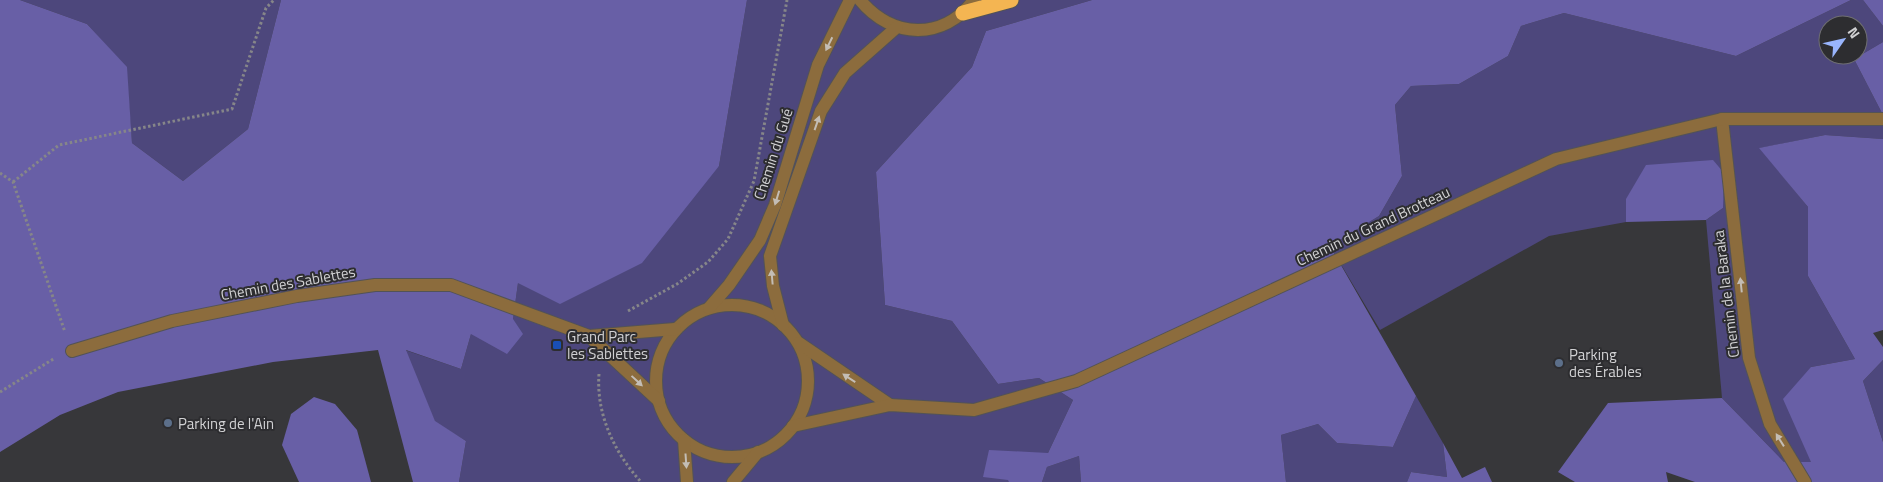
<svg xmlns="http://www.w3.org/2000/svg" width="1883" height="482" viewBox="0 0 1883 482" font-family="'Titillium Web',sans-serif">
  <style>
    .green { fill: #4d477c; fill-rule: evenodd }
    .forest { fill: #685fa6 }
    .lines { fill: none; stroke-linecap: round; stroke-linejoin: round }
    .minor-casing { stroke: #535356; stroke-width: 14 }
    .highway-casing { stroke: #535356; stroke-width: 17 }
    .path { stroke: #868689; stroke-width: 3; stroke-dasharray: 2.5 2.5; stroke-linecap: butt }
    .minor { stroke: #8c6c3d; stroke-width: 12 }
    .highway { stroke: #f4b552; stroke-width: 15 }
    .oneway { fill: #c3bdb5 }
    .transit-dot { fill: #1a4fb4; stroke: #2d2d30; stroke-width: 2 }
    .service-dot { fill: #5c6f8a; stroke: #2d2d30; stroke-width: 2 }
    .labels { text-anchor: middle; dominant-baseline: central; stroke-width: 4; stroke-linejoin: round; paint-order: stroke }
    .street-label { font-size: 15px; fill: #d1d1d3; stroke: #2d2d30 }
    .poi-label { font-size: 15px; fill: #d1d1d3; stroke: #2d2d30; text-anchor: start }
  </style>
  <rect width="100%" height="100%" fill="#37373a"/>
  <g class="green">
    <polygon points="20,0 281,0 248,129 183,181 132,143 126,67 87,24"/>
    <polygon points="747,0 1092,0 986,31 972,67 876,172 885,305 952,321 998,384 1039,378 1073,400 1048,453 1009,482 459,482 466,441 435,422 405,350 461,369 471,334 513,319 518,283 719,166"/>
    <path d="M 1851,0 L 1863,0 L 1883,26 L 1883,42 L 1854,59 L 1883,115 L 1883,139 L 1825,135 L 1760,148 L 1808,207 L 1808,276 L 1855,359 L 1811,367 L 1811,462 L 1784,462 L 1722,398 L 1706,220 L 1723,208 L 1626,199 L 1626,222 L 1549,236 L 1380,330 L 1330,246 L 1379,216 L 1402,176 L 1395,105 L 1411,86 L 1459,84 L 1508,56 L 1521,26 L 1564,13 L 1736,56 ZM 1828,25 L 1858,25 L 1858,55 L 1828,55 Z"/>
    <polygon points="1883,360 1883,442 1863,381"/>
    <polygon points="1416,396 1443,443 1447,477 1411,472 1407,482 1286,482 1281,435 1318,424 1337,443 1393,447"/>
    <polygon points="1079,456 1081,482 1042,482 1047,467"/>
  </g>
  <g class="forest">
    <polygon points="0,0 20,0 87,24 127,67 132,143 183,181 248,129 281,0 747,0 719,166 642,263 560,304 518,283 513,319 523,334 507,354 471,334 461,369 406,350 435,421 466,441 459,482 413,482 378,350 273,362 118,392 60,415 0,452"/>
    <polygon points="1092,0 1851,0 1736,56 1564,13 1521,26 1508,56 1459,84 1411,86 1395,105 1402,176 1379,216 1330,246 1416,396 1393,447 1337,443 1318,424 1281,435 1286,482 1081,482 1079,456 1047,467 1042,482 1009,482 1008,480 983,477 989,450 1048,453 1073,400 1039,378 998,384 952,321 885,305 876,172 972,67 986,31"/>
    <polygon points="1863,0 1883,0 1883,26"/>
    <polygon points="1883,42 1883,115 1854,59"/>
    <polygon points="1825,135 1883,139 1883,330 1873,333 1883,347 1883,360 1863,381 1883,442 1883,482 1695,482 1666,472 1668,482 1575,482 1558,472 1608,403 1722,398 1784,462 1811,462 1783,399 1811,367 1855,359 1808,276 1808,207 1759,148"/>
    <polygon points="1713,160 1724,173 1723,208 1706,220 1626,222 1626,199 1646,165"/>
    <polygon points="314,397 335,404 357,430 371,482 299,482 282,445 291,414"/>
    <polygon points="1443,443 1462,478 1485,467 1492,482 1407,482 1411,472 1447,477"/>
  </g>
  <g class="lines">
    <defs>
      <g id="minor">
        <path d="M 860,0 C 892,39 943,41 974,0"/>
        <polyline points="1722,119 1749,358 1770,424 1805,482"/>
        <circle cx="732" cy="381" r="76"/>
        <polyline points="709,308 729,285 760,240 775,205 818,65 850,0"/>
        <polyline points="783,325 773,286 770,256 821,111 845,73 897,27"/>
        <polyline points="589,336 675,329"/>
        <polyline points="799,343 890,405"/>
        <polyline points="72,351 172,321 297,296 375,285 451,285 589,336 659,401"/>
        <polyline points="793,426 890,405 974,410 1076,381 1556,159 1722,119 1883,119"/>
        <polyline points="684,440 687,482"/>
        <polyline points="733,482 758,452"/>
      </g>
      <polyline id="highway" points="963,13 1011,0"/>
    </defs>
    <use href="#minor" class="minor-casing"/>
    <use href="#highway" class="highway-casing"/>
    <g class="path">
      <polyline points="0,173 13,182 65,332"/>
      <polyline points="13,182 59,145 232,109 266,8 274,0"/>
      <polyline points="628,311 677,284 708,262 728,239 754,181 787,0"/>
      <path d="M 599,374 C 596,414 614,452 641,482"/>
      <polyline points="0,392 55,358"/>
    </g>
    <use href="#minor" class="minor"/>
    <use href="#highway" class="highway"/>
  </g>
  <defs><path id="oneway-solid" d="M-6-.8H1V-3.2L6.5 0L1 3.2V.8H-6Z" transform="scale(1.25)"/></defs>
  <g class="oneway">
    <use href="#oneway-solid" transform="translate(829 44) rotate(116)"/>
    <use href="#oneway-solid" transform="translate(817 123) rotate(-71)"/>
    <use href="#oneway-solid" transform="translate(777 198) rotate(107)"/>
    <use href="#oneway-solid" transform="translate(772 277) rotate(-95)"/>
    <use href="#oneway-solid" transform="translate(1741 285) rotate(-96)"/>
    <use href="#oneway-solid" transform="translate(849 378) rotate(-147)"/>
    <use href="#oneway-solid" transform="translate(637 381) rotate(43)"/>
    <use href="#oneway-solid" transform="translate(1780 440) rotate(-122)"/>
    <use href="#oneway-solid" transform="translate(686 461) rotate(86)"/>
  </g>
  <rect class="transit-dot" x="552" y="340" width="10" height="10" rx="2.5"/>
  <g class="service-dot">
    <circle cx="1559" cy="363" r="5"/>
    <circle cx="168" cy="423" r="5"/>
  </g>
  <g class="labels">
    <g class="street-label">
      <text transform="translate(773 154) rotate(-72)">Chemin du Gué</text>
      <text transform="translate(1373 226) rotate(-25)">Chemin du Grand Brotteau</text>
      <text transform="translate(288 283) rotate(-10)">Chemin des Sablettes</text>
      <text transform="translate(1726 294) rotate(-97)">Chemin de la Baraka</text>
    </g>
    <g class="poi-label">
      <text x="567" y="336">Grand Parc<tspan x="567" dy="17">les Sablettes</tspan></text>
      <text x="1569" y="354">Parking<tspan x="1569" dy="17">des Érables</tspan></text>
      <text x="178" y="423">Parking de l'Ain</text>
    </g>
  </g>
  <g transform="translate(1843 40) rotate(56)"><circle r="24" fill="#2d2d30" stroke="#6f6f71"/>
  <path d="M0-4L9 19L0 12L-9 19Z" fill="#99b5fd"/>
  <text y="-8" font-size="14" font-weight="bold" text-anchor="middle" fill="#d1d1d3">N</text>
  </g>
</svg>
